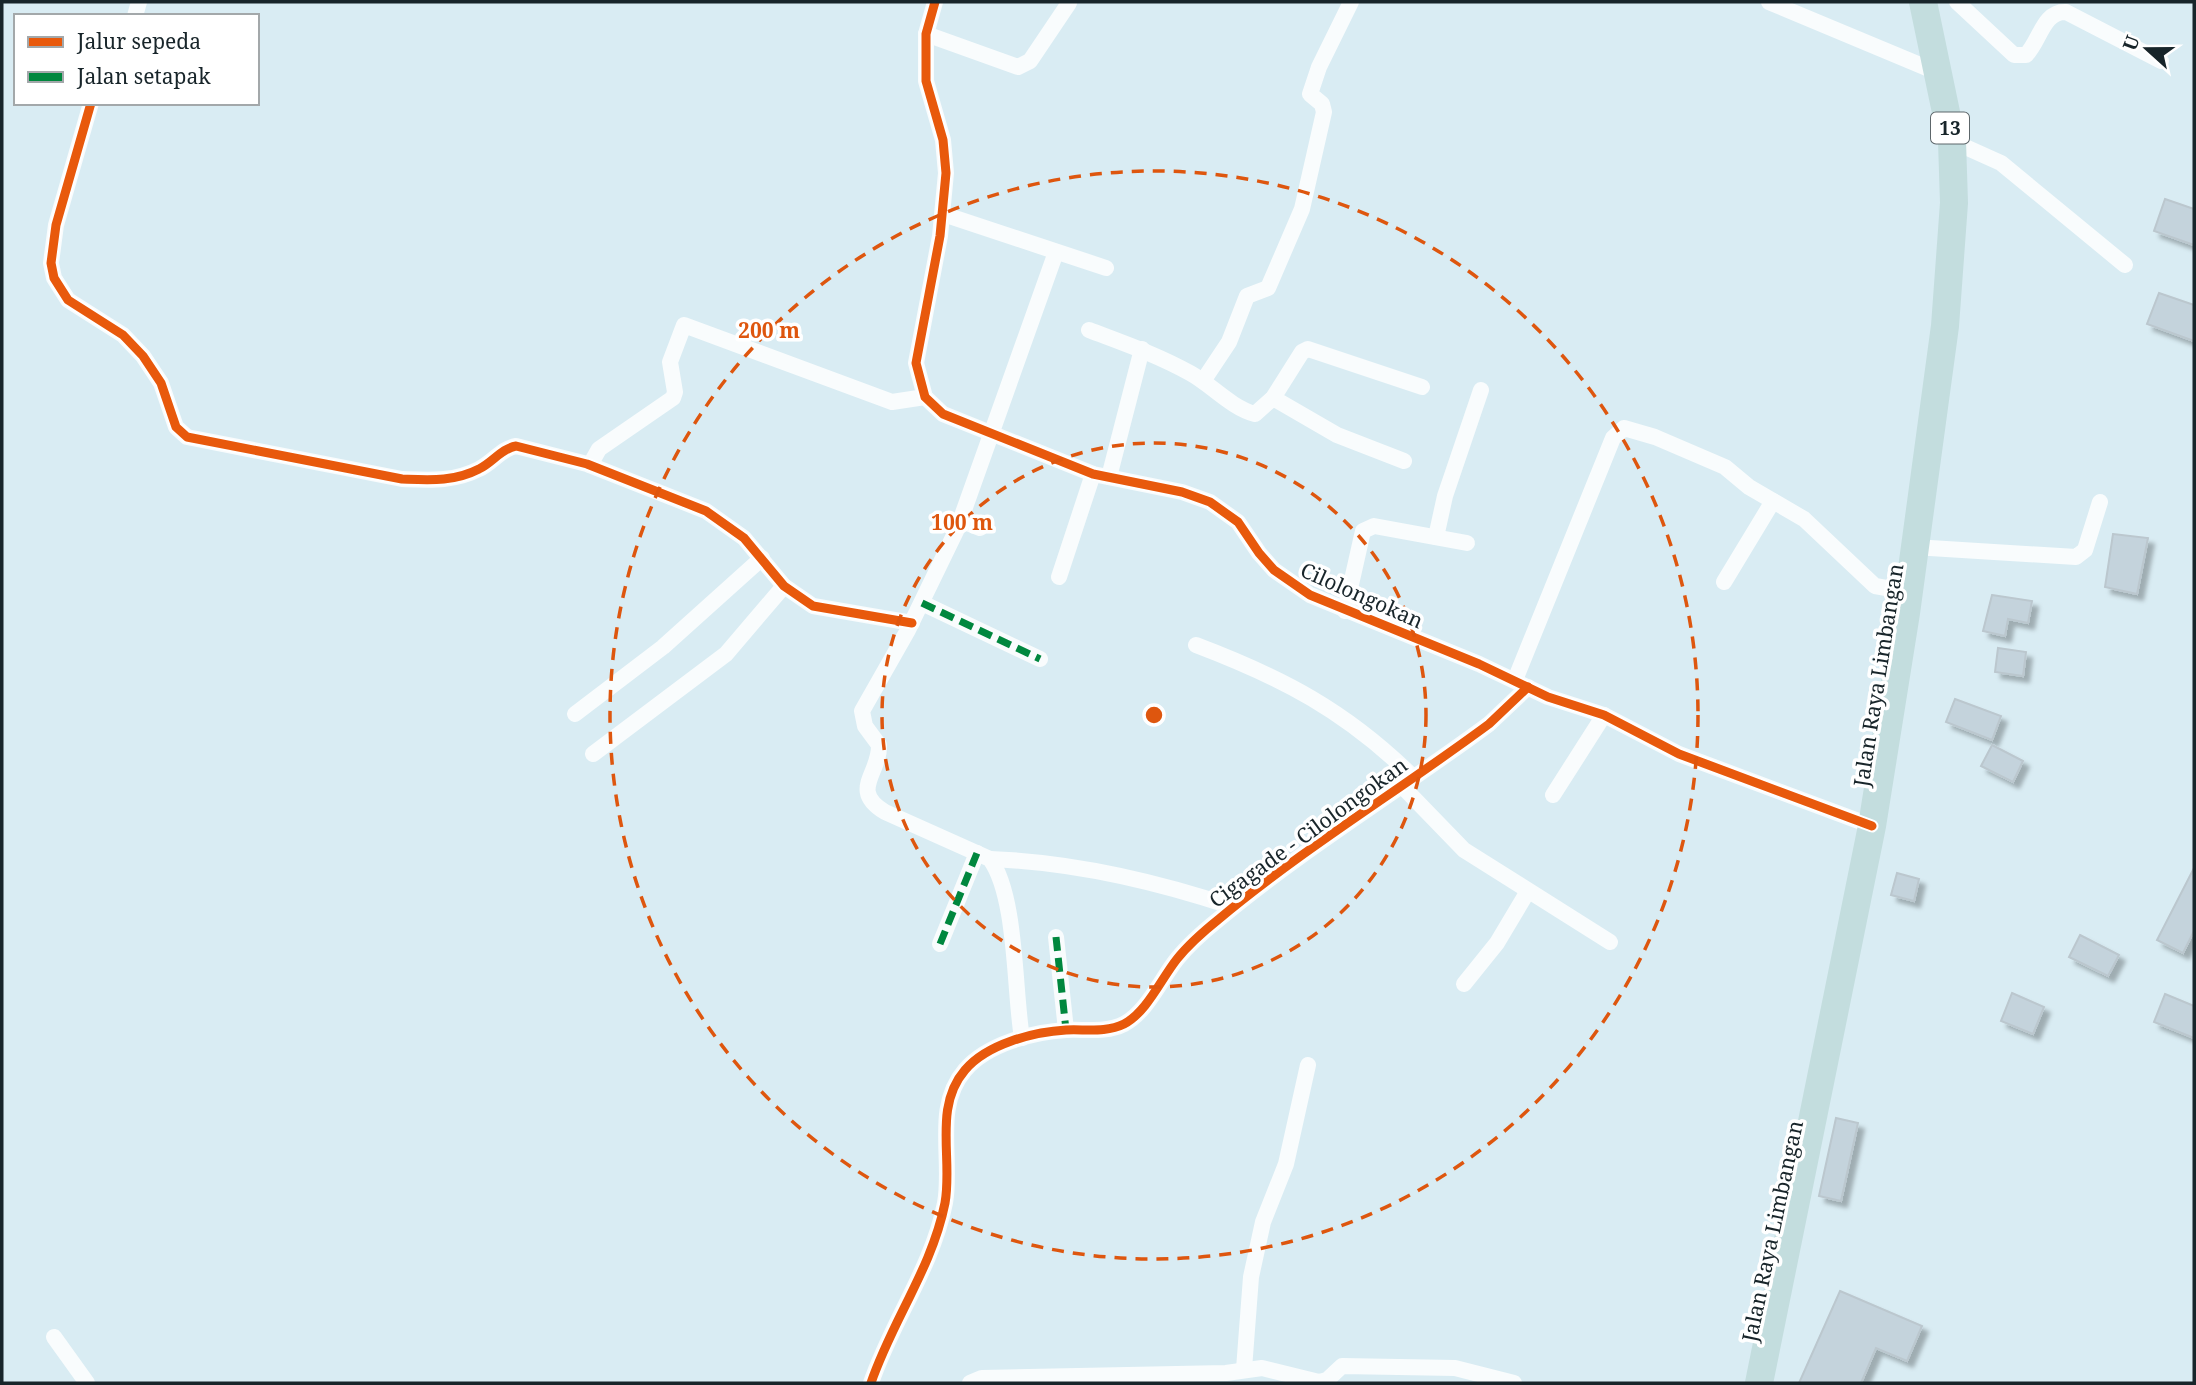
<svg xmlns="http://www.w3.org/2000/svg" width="2196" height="1385" viewBox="0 0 2196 1385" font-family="'Noto Serif',serif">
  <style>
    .building { fill: #c4d3dc; stroke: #bbc7ce; stroke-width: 2; filter: url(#shadow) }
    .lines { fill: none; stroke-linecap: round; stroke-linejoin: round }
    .street { stroke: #f9fcfd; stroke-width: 16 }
    .highway { stroke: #c3ddde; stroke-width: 28 }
    .quiet { stroke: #00873e; stroke-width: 7; stroke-dasharray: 14 7; stroke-linecap: butt }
    .cycleway-casing { stroke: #fff; stroke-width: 13 }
    .cycleway { stroke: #e8590c; stroke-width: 9 }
    .ring { fill: none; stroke: #de560e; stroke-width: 3.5; stroke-dasharray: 12 9 }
    .labels { text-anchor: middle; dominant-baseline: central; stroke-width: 7; stroke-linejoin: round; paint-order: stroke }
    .shield { fill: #fff; stroke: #5d666a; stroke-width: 2 }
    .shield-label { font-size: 19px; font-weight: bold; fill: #18252a }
    .street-label { font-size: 21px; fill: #18252a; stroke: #fff }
    .centre { fill: #de560e; stroke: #fff; stroke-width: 3.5 }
    .ring-label { font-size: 21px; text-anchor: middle; font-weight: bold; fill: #de560e; stroke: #fff; stroke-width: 7; stroke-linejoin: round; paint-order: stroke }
  </style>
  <defs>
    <filter id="shadow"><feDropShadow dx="6" dy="6" stdDeviation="2" flood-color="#0004"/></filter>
  </defs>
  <rect width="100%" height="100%" fill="#d9ecf3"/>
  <g class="building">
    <polygon points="2165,199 2194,209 2194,245 2154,231"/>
    <polygon points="2159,293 2194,305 2194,341 2147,324"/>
    <polygon points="2113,534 2148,538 2137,594 2105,587"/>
    <polygon points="1992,595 2032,601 2028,623 2008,619 2005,636 1983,631"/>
    <polygon points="1998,648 2026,652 2023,676 1995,672"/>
    <polygon points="1955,699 2001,716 1992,740 1946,722"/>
    <polygon points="1992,745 2023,761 2013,782 1981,766"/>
    <polygon points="2194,868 2194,931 2183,953 2157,940"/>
    <polygon points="1897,873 1919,879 1914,901 1891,895"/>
    <polygon points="2080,935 2119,955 2108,976 2069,957"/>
    <polygon points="2012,993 2044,1007 2033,1034 2001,1021"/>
    <polygon points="2165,994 2194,1006 2194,1038 2154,1022"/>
    <polygon points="1836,1118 1858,1123 1841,1201 1819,1196"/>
    <polygon points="1840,1291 1922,1326 1907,1361 1876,1348 1861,1383 1799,1383"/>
  </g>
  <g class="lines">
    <g class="street">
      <polyline points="935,2 926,34 926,81 943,140 946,173 940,236 916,363 925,397 943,414 1093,474 1182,492 1210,502 1238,522 1259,553 1274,570 1310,595 1479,664 1548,697 1604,715 1679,754 1872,826"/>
      <polyline points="1769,2 1939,73"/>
      <path d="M 1957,2 L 2014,55 L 2026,55 C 2040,41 2043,11 2066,12 L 2161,61"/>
      <polyline points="135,16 139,2"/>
      <polyline points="926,34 1018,67 1030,61 1069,3"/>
      <path d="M 91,103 L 56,225 L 51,263 L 54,278 L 68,300 L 123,335 L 143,356 L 161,383 L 176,427 L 187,437 L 402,479 C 429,480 454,482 479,469 C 492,463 502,448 516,446 L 587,464 L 706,511 L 744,538 L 784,586 L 813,606 L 912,623"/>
      <polyline points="1952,141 2001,163 2125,265"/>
      <polyline points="943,214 1106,268"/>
      <path d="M 1089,330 C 1123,343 1158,355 1190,373 C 1212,385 1230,407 1255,414 L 1273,398 L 1302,352 L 1308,349 L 1422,387"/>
      <polyline points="1203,381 1229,342 1247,296 1268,288 1302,209 1324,112 1322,104 1310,94 1319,67 1351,2"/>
      <polyline points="1273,398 1337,435 1404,461"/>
      <polyline points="590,465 599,449 673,398 675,392 670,362 684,325 892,402 925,397"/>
      <polyline points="1109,477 1142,349"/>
      <polyline points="960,520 980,528"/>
      <polyline points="1436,537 1445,496 1481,390"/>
      <polyline points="1914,547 2076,557 2085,550 2100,502"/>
      <polyline points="1059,577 1093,474"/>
      <polyline points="1724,582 1773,501"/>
      <polyline points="922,603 1040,659"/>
      <polyline points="1345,611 1363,531 1374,526 1467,543"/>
      <path d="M 1196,645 C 1283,678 1346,711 1413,777"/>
      <polyline points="1515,680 1613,438 1624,428 1655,437 1725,467 1749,487 1804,519 1875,586 1909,592"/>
      <polyline points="575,714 663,647 762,558"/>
      <polyline points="593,754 726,654 784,586"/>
      <polyline points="1401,785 1464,850 1610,942"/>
      <polyline points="1553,795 1604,715"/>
      <path d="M 990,859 C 1072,862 1155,881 1233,907"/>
      <polyline points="1056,937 1066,1030"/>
      <polyline points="940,944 977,853"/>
      <polyline points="1464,984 1497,943 1528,891"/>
      <path d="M 1022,1038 C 1014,991 1017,896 990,859 L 885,812 C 849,790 880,774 879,745 L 865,726 L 862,711 L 908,630 L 958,527 L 1056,252"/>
      <polyline points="54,1337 87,1383"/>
      <polyline points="1244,1369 1251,1277 1263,1222 1286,1164 1308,1065"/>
      <path d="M 871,1383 C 892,1321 932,1268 945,1203 C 953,1159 933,1107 965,1070 C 987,1044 1033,1032 1066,1030 C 1085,1029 1106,1033 1124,1024 C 1147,1012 1161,979 1177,959 C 1189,944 1204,931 1219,919 C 1304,848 1400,790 1489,724 L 1528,687"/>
      <polyline points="970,1383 982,1378 1226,1373 1262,1368 1319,1382 1327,1380 1342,1366 1455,1368 1514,1383"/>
    </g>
    <polyline class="highway" points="1759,1383 1872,826 1906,613 1945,326 1954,203 1952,141 1923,2"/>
    <g class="quiet">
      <polyline points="922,603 1040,659"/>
      <polyline points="1056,937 1066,1030"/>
      <polyline points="940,944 977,853"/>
    </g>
    <defs>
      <g id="cycleway">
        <polyline points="935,2 926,34 926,81 943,140 946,173 940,236 916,363 925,397 943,414 1093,474 1182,492 1210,502 1238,522 1259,553 1274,570 1310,595 1479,664 1548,697 1604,715 1679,754 1872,826"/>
        <path d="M 91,103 L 56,225 L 51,263 L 54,278 L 68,300 L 123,335 L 143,356 L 161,383 L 176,427 L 187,437 L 402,479 C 429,480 454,482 479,469 C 492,463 502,448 516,446 L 587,464 L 706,511 L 744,538 L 784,586 L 813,606 L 912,623"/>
        <path d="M 871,1383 C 892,1321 932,1268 945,1203 C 953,1159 933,1107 965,1070 C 987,1044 1033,1032 1066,1030 C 1085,1029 1106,1033 1124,1024 C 1147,1012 1161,979 1177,959 C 1189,944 1204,931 1219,919 C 1304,848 1400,790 1489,724 L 1528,687"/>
      </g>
    </defs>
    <use href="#cycleway" class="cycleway-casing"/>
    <use href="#cycleway" class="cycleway"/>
  </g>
  <g class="ring">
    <circle cx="1154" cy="715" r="272"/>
    <circle cx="1154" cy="715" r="544"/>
  </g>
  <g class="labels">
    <rect class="shield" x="1931" y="112.5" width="38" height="31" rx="5"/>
    <g class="shield-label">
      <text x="1950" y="128">13</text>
    </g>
    <g class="street-label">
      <text transform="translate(1362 595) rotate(24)">Cilolongokan</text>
      <text transform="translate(1878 675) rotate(-81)">Jalan Raya Limbangan</text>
      <text transform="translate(1308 832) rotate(-36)">Cigagade - Cilolongokan</text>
      <text transform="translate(1772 1231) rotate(-78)">Jalan Raya Limbangan</text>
    </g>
  </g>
  <circle cx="1154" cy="715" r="10" class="centre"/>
  <g class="ring-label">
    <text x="769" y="338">200 m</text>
    <text x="962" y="530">100 m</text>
  </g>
  <rect width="2196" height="1385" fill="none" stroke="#18252a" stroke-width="7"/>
  <rect x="14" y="14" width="245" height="91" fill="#ffffff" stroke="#a3a8aa" stroke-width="2"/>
  <rect x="28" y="37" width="35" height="10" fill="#e8590c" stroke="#a3a8aa" stroke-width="2"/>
  <text x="77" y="49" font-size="21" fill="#18252a">Jalur sepeda</text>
  <rect x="28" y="72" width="35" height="10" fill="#00873e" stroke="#a3a8aa" stroke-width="2"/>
  <text x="77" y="84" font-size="21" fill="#18252a">Jalan setapak</text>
  <g transform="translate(2147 49) rotate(291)" stroke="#ffffff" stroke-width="5" paint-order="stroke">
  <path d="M0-5L12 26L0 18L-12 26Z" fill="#18252a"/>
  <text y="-10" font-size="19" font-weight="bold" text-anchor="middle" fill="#18252a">U</text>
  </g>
</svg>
